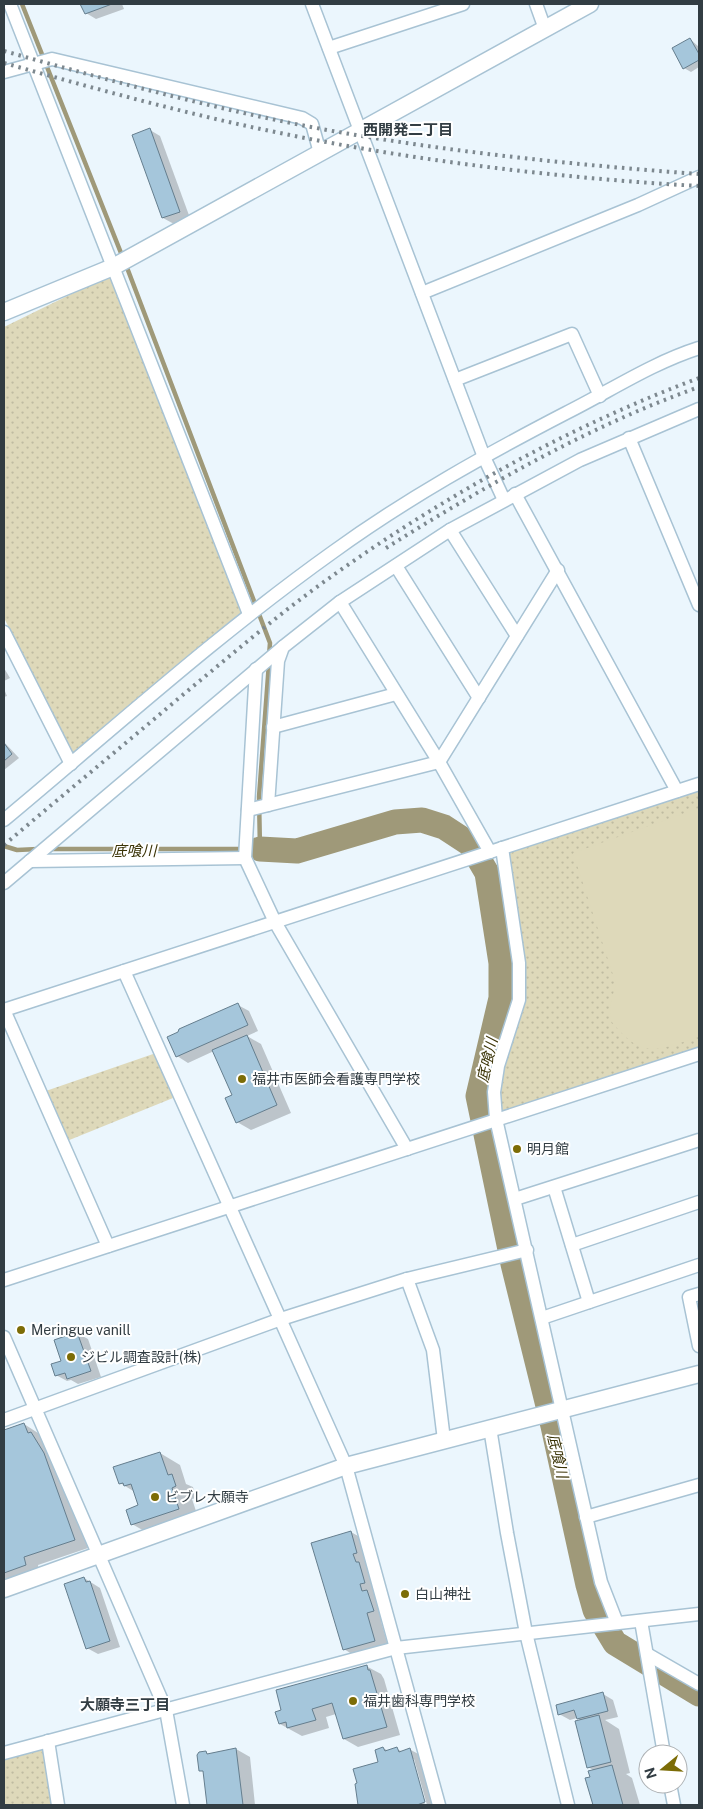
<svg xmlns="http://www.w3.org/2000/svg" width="703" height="1809" viewBox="0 0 703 1809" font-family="'Public Sans','Noto Sans JP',sans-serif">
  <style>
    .grass { fill: url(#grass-dots) }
    .pitch { fill: #ded9ba }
    .shadow { fill: #0003 }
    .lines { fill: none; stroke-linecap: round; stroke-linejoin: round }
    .stream { stroke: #9f9979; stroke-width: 4.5 }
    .river { stroke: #9f9979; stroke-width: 25 }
    .building { fill: #a5c6db; stroke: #657e8e }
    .minor-casing { stroke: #a8c3d4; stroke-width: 15 }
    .tertiary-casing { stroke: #a8c3d4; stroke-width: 19 }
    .minor { stroke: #fff; stroke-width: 12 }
    .tertiary { stroke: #fff; stroke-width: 16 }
    .rail { stroke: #7d888f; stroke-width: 4; stroke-dasharray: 2.5 5; stroke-linecap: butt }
    .poi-dot { fill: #7c6c06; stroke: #fff; stroke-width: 2 }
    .labels { text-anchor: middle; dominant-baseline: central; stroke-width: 4; stroke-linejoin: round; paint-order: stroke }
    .poi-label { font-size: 14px; fill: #323d43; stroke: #fff; text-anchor: start }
    .neighbourhood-label { font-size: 15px; font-weight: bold; fill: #323d43; stroke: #fff }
    .water-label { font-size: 15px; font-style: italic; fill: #3b3407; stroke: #fff }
  </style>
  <defs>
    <pattern id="grass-dots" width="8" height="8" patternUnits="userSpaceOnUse" patternTransform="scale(1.25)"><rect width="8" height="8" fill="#ded9ba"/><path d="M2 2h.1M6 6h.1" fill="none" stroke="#bfbba1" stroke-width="1.8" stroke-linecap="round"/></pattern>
  </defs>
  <rect width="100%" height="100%" fill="#ebf6fd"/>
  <g class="grass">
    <polygon points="110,275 245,617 76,759 4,618 4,327"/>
    <polygon points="699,783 699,1053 496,1119 498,1066 519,988 502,848"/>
    <polygon points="156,1053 173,1098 62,1143 40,1093"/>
    <polygon points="46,1745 55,1805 4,1805 4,1756"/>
  </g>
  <path class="pitch" d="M 699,808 L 699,1037 C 656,1050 643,1061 611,1021 L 610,1005 L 616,984 L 573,853 Z"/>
  <g class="shadow">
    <polygon points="82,4 122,4 124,9 96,19 86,13"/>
    <polygon points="690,39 699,47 699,67 691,72 684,68"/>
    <polygon points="150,130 160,136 190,218 174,224 163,218 134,136"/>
    <polygon points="4,668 10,678 4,681"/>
    <polygon points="4,689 7,696 4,697"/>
    <polygon points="4,742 19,758 4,770"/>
    <polygon points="238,1005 249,1011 258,1031 247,1036 261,1044 291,1113 251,1130 237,1122 233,1095 214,1051 188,1063 177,1056"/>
    <polygon points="77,1333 88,1339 101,1377 78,1384 71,1380 67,1381 56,1375 62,1362 55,1340"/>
    <polygon points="24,1424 38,1433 58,1462 88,1548 38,1565 39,1573 4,1585 4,1431"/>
    <polygon points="160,1453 180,1465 186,1484 193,1487 196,1498 192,1499 199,1520 153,1536 132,1524 140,1506 135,1492 120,1483"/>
    <polygon points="351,1532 365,1540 378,1591 374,1592 381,1599 387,1619 381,1621 389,1649 358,1658 344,1649"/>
    <polygon points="84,1578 100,1588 120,1647 98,1654 87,1648"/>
    <polygon points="366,1666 381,1674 384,1679 400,1735 358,1747 344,1739 336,1714 326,1717 329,1728 302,1736 280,1724"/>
    <polygon points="603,1694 613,1700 618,1717 605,1720 619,1729 630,1773 626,1774 632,1778 640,1805 594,1805 586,1779 591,1777 595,1771 588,1767 582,1721 577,1718 570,1720 559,1714"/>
    <polygon points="383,1748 389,1751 397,1749 403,1752 409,1749 424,1757 437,1805 427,1805 414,1759 411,1759 425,1805 359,1805 356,1785 380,1762"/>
    <polygon points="236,1749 250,1757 255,1805 208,1805 205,1772 200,1770 206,1753 210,1755"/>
  </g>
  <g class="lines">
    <g class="stream">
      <polyline points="22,4 123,258"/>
      <polyline points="126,265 270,643 269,656"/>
      <polyline points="4,846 17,850 38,849"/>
      <polyline points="49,849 260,849 259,797 269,663"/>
    </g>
    <polyline class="river" points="260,849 297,851 395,822 422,820 444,827 470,844 487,873 501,963 501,998 478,1096 513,1264 553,1426 588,1585 595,1610 615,1643 699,1694"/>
  </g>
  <g class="building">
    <polygon points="80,4 112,4 85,14"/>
    <polygon points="690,38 699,54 699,60 683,69 672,48"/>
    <polygon points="150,128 180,212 162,218 132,135"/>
    <polygon points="4,743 12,754 4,761"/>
    <polygon points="238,1003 248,1025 176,1057 167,1037 178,1032 179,1029"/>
    <polygon points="247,1035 277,1105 236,1123 225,1098 232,1095 212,1050"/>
    <polygon points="77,1332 91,1371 67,1379 65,1373 55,1376 51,1364 61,1361 54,1340"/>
    <polygon points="24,1423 28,1433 31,1432 44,1453 75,1540 24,1557 26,1565 4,1573 4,1430"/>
    <polygon points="160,1452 168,1475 172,1474 176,1486 172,1488 179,1509 131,1525 126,1510 138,1505 131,1484 124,1486 123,1483 119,1484 113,1467"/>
    <polygon points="351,1531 357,1553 353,1554 356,1562 359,1562 365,1583 360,1584 362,1591 367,1590 374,1611 367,1613 375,1641 343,1650 311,1543"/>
    <polygon points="84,1577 86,1582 90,1581 110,1641 86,1649 64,1584"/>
    <polygon points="367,1665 368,1670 370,1670 387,1727 343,1739 332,1703 312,1709 316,1720 287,1728 286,1722 279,1724 275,1712 281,1710 276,1690"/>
    <polygon points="603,1692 608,1711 577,1719 574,1710 558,1715 556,1705"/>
    <polygon points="599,1715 611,1762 587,1768 575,1721"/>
    <polygon points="383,1747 385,1751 397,1747 399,1752 410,1748 425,1802 417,1805 358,1805 355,1784 357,1783 353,1769 378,1762 375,1750"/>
    <polygon points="236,1748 243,1805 207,1805 203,1771 199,1771 197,1755 199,1752 206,1751 207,1754"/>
    <polygon points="612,1765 623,1805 593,1805 585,1778 590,1777 588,1771"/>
  </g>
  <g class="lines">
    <defs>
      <g id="minor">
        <polyline points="10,4 249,614"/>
        <polyline points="312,4 484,457 504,500"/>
        <polyline points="536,4 545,29"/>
        <polyline points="329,48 463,4"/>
        <polyline points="4,72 52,59 302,118 312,124 320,153"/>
        <polyline points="422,293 638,205 699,177"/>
        <polyline points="455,380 572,334 600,396"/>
        <polyline points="629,438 699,605"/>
        <polyline points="515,494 677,791"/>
        <polyline points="450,530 517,636"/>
        <polyline points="396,566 479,698"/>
        <polyline points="340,602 439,762 490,852"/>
        <polyline points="4,632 71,764"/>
        <polyline points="256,669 245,858 275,922 407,1149"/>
        <polyline points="273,727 396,694"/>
        <polyline points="268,805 278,661 283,647 340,602 450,530 580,460 699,409"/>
        <polyline points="248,810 439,762 558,570"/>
        <path d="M 4,820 C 112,730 218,634 333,552 C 406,499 485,455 566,413 C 610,391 652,363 699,348"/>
        <polyline points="502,848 519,963 519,1000 498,1066 494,1092 496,1119 601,1582 617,1623"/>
        <polyline points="30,861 245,858"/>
        <polyline points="4,883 283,647"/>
        <polyline points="124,971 346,1466 439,1805"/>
        <polyline points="554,1187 589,1302"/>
        <polyline points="515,1199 699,1140"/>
        <polyline points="572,1245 699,1202"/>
        <polyline points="108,1246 4,1010 699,784"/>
        <polyline points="407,1279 433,1350 444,1440"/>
        <polyline points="4,1280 699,1054"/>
        <polyline points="699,1294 689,1297 699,1346"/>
        <polyline points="542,1318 699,1265"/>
        <polyline points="4,1337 166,1710 183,1805"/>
        <polyline points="4,1420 281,1319 407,1279 527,1250"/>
        <polyline points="490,1428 507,1533 526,1633 568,1805"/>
        <polyline points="586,1517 699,1485"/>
        <polyline points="641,1621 664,1754"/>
        <polyline points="647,1654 699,1684"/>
        <polyline points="48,1741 58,1805"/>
        <polyline points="4,1753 396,1648 699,1614"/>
        <polyline points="670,1784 674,1805"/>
      </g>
      <g id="tertiary">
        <polyline points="4,312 113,267 590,4"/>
        <polyline points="4,1589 346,1466 699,1374"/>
      </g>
    </defs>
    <use href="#minor" class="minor-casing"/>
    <use href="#tertiary" class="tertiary-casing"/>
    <use href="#minor" class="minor"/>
    <use href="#tertiary" class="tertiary"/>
    <g class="rail">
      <path d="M 4,51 C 111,81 218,110 327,130 C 450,152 575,165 699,174"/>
      <path d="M 4,63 C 75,83 147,103 220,120 C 376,156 539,177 699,186"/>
      <path d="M 386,548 C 485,486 589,426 699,387"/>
      <path d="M 4,845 C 64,794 125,744 185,693 C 230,656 274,618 321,584 C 437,500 565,428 699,378"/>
    </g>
  </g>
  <g class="poi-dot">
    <circle cx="242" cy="1079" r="5"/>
    <circle cx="517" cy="1149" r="5"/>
    <circle cx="21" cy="1330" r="5"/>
    <circle cx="71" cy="1357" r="5"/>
    <circle cx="155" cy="1497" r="5"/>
    <circle cx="405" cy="1594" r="5"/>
    <circle cx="353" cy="1701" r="5"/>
  </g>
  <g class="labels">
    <g class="poi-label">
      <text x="252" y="1079">福井市医師会看護専門学校</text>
      <text x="527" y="1149">明月館</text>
      <text x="31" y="1330">Meringue vanill</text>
      <text x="81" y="1357">ジビル調査設計(株)</text>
      <text x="165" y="1497">ビブレ大願寺</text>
      <text x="415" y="1594">白山神社</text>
      <text x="363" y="1701">福井歯科専門学校</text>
    </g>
    <g class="neighbourhood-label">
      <text x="408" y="129">西開発二丁目</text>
      <text x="125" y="1704">大願寺三丁目</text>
    </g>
    <g class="water-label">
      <text x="134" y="850">底喰川</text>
      <text transform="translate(487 1060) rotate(-77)">底喰川</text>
      <text transform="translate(558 1456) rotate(77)">底喰川</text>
    </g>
  </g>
  <rect width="703" height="1809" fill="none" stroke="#323d43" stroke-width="10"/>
  <g transform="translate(663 1769) rotate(252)"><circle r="24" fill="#ffffff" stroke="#adb1b4"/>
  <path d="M0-4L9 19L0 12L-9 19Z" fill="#7c6c06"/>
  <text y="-8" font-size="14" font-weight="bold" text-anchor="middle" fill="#323d43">N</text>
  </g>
</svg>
